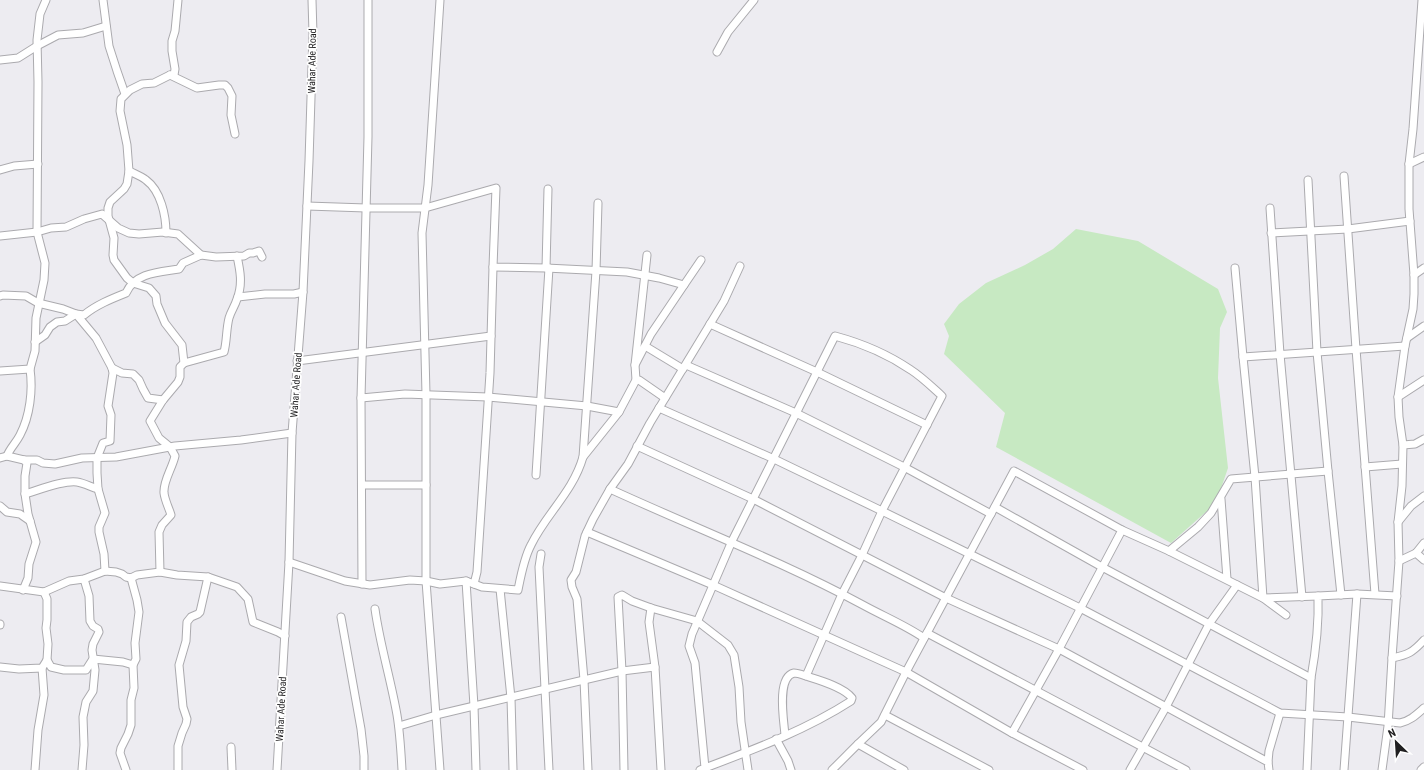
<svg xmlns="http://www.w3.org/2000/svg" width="1424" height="770" viewBox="0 0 1424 770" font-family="'Roboto Condensed',sans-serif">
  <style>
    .green { fill: #c7e9c2 }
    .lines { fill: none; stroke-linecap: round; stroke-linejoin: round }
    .minor-casing { stroke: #abaaae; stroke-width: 9 }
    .minor { stroke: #fff; stroke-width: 7 }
    .labels { text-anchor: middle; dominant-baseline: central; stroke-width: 3.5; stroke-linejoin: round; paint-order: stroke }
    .street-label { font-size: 10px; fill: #201f21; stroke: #fff }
  </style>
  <rect width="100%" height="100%" fill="#edecf1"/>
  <polygon class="green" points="1076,229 1138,241 1218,289 1227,312 1220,328 1218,378 1228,468 1216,503 1171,543 996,447 1005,413 944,354 949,336 944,324 959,304 986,283 1025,265 1053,249"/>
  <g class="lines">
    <defs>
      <g id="minor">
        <polyline points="103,0 109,46 117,71 125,94"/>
        <polyline points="368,0 368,137 361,398 405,394 488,397 587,406 619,412 636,380 635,365"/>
        <polyline points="440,0 428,185 422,233 426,394 426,581 440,770"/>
        <polyline points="717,52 728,32 754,0"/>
        <polyline points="0,60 18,58 37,46 58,35 83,33 106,26"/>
        <polyline points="170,75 197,88 219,85 225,85 228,88 232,96 231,115 235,134"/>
        <polyline points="1409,164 1424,157"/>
        <polyline points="0,170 14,166 38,164"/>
        <path d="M 129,171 C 135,174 141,176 146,180 C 161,191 166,216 166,233"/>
        <polyline points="1344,176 1356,349 1375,594"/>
        <polyline points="1308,180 1317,352 1328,471 1341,595"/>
        <polyline points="307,206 366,208 425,208 496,188 493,267 546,268 548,189"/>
        <polyline points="1270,208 1280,354 1302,597"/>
        <polyline points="1271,233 1348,229 1410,221"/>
        <polyline points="0,236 37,232 51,228 66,227 84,219 102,214 118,228 129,233 139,234 163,232 178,234 201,255"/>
        <polyline points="647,255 635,365 651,334 684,285"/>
        <polyline points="546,268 627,272 659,278 684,285 701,260"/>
        <polyline points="1235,268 1243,357"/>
        <polyline points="1414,275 1424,268"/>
        <polyline points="0,296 3,295 26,296 38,303 63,309 76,314 96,338 112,368 113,373 108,406 111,415 110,441 103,443 97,458 97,473 98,489 105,513 99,527 99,532 104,554 105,571"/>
        <polyline points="238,297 265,294 294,294 303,292"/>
        <polyline points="710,324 817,372 927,425"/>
        <polyline points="1407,338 1424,326"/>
        <path d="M 35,342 L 45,335 L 50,327 L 57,322 L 65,321 L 76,314 L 84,315 C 96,305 111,299 126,293 C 135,272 161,272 179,269 L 183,263 L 201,255 L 216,257 L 244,256 L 249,253 L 253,253 L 259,251 L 262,257"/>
        <polyline points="645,346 683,369"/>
        <polyline points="297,361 491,336"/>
        <path d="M 184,363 L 224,352 C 227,341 226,330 229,318 C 231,311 235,306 237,299 C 243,284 240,270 237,256"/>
        <polyline points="686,365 796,413 904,467 991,514"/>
        <polyline points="112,368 122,373 133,374 139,380 143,389 148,398 163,400"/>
        <polyline points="0,371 30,369 35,351 36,318 44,280 45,263 37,232 38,82 37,40 40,14 46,0"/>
        <polyline points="636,380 639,380 665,398"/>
        <polyline points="1398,397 1424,380"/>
        <polyline points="361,398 362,584"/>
        <path d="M 659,408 L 774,459 L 882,511 L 1080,608 L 1280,713 L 1348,717 L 1400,723 C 1410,721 1416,715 1424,708"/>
        <polyline points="1403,445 1415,444 1424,439"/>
        <polyline points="637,446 753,499 946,598 1059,649 1268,762 1269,770"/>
        <path d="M 7,456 C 10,448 16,443 20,435 C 30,416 33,390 30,369"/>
        <polyline points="583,457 619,412"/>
        <polyline points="0,458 7,456 24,460 37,460 43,463 55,464 82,458 116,457 175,446 241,440 292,433"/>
        <polyline points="1365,467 1402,464"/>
        <polyline points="536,475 549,268"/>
        <polyline points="362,485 426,485"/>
        <path d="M 610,489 C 695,528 781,561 863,605 C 883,616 905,625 924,638"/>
        <path d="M 25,494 C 39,490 63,480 77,482 C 84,483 91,487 98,489"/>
        <polyline points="1221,499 1227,579"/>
        <polyline points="0,506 7,512 20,514 30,521"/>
        <polyline points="995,507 1102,567 1311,678 1307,770"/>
        <polyline points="1398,522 1411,506 1424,496"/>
        <polyline points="587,532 713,585 906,672 1012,733 1083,770"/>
        <polyline points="1424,543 1416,553 1424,560"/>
        <polyline points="1169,551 1198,527 1211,513 1231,479 1328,471"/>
        <polyline points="541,554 539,567 549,770"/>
        <polyline points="1399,561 1416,553"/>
        <path d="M 289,562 L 345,581 L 370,585 L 410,580 L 426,581 L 440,584 L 466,581 L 482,587 L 518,590 C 521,575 524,558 531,545 C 546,514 573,492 583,457 L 596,271 L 598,203"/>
        <path d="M 160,572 L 159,532 L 162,525 L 171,515 C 169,508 165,501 164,493 C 163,481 172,469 175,456 L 170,447 L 159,438 L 150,421 L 163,400 L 178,382 L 180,377 L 180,367 L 184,363 L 182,345 L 165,323 L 157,304 L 156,296 L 149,288 L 133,283 L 127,278 L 114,260 L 113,255 L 114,238 L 108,216 L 108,208 L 110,202 L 124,189 L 127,184 L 129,171 L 127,145 L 120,111 L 121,99 L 130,90 L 142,84 L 154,83 L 170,75 L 174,75 L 175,69 L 172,51 L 172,41 L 175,31 L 178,0"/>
        <polyline points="466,581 474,706 476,770"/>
        <polyline points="474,584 477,572 490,373 493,267"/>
        <polyline points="0,586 44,592 69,581 84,579 105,571 116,572 122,574 126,577 131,578 137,575 160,572 177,575 208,577 237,587 248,599 253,622 278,632 285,636"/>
        <polyline points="500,589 511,698 513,770"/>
        <polyline points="23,590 28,578 29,564 36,542 28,514 25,494 25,476 27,463 24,460"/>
        <polyline points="44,592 47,599 47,620 46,628 48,644 47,660"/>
        <polyline points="651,608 649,622 655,667 661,770"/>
        <path d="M 375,609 C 380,645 391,680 397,715 C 400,733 401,752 402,770"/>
        <polyline points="1286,615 1263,598 1255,477 1243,357 1405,346"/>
        <polyline points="341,617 361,729 364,756 364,770"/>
        <polyline points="0,624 0,625"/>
        <polyline points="927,633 1186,770"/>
        <path d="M 1392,658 C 1408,655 1413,652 1424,640"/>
        <polyline points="0,667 19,669 42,668 47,660 51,667 64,670 86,670 93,659 123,662 133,665"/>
        <path d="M 1311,678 C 1316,650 1319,624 1318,596 L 1357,594 L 1397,596"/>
        <polyline points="885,715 989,770"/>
        <polyline points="399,726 436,715 622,671 655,667"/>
        <polyline points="1012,733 1059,649 1122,530"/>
        <path d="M 785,735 C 784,722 776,677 794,673 C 798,673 803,675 806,676"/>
        <polyline points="776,739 788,761 791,770"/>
        <polyline points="231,747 232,770"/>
        <polyline points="1268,762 1269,751 1280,713"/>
        <polyline points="35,770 38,730 44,695 42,668"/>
        <polyline points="82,770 84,745 83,717 86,702 93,691 95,670 92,650 93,644 99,632 98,629 93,626 90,621 89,596 84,579"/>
        <polyline points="126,770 120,753 121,748 128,734 131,725 131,700 134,688 133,665 136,659 135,643 139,612 137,600 131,578"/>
        <polyline points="178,770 178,746 182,733 186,724 187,719 183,707 179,665 186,641 187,622 191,617 198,614 200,612 208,577"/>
        <polyline points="277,770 289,562 292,433 303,292 309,161 313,34 312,0"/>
        <polyline points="588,770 584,680 577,599 572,587 571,580 576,572 585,536 593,519 610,489 628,464 650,423 724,301 740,266"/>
        <polyline points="624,770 622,671 618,597 622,595 632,601 651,608 697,621 728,645 734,655 739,687 741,722 748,770"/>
        <path d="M 700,770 L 705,768 C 755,749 806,730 851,701 L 852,698 C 844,687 819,680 806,676 L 842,594 L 862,555 L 882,511 L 942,396 C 932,387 922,377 911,370 C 889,355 861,343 835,336 L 732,541 L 692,634 L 689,646 L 695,663 L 705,768 L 705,770"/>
        <polyline points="832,770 858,744"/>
        <polyline points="904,770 858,744 881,722 906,672 1014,471 1122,530 1169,551 1263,598 1318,596"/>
        <polyline points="1130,770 1166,707 1209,624 1237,585"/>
        <polyline points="1344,770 1357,594"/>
        <polyline points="1382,770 1388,726 1392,658 1399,561 1398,522 1402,486 1403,445 1399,417 1398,397 1405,346 1413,309 1414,294 1414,275 1409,209 1409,164 1413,129 1422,0"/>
        <polyline points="1421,770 1424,767"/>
      </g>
    </defs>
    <use href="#minor" class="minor-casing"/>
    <use href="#minor" class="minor"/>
  </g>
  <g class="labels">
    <g class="street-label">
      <text transform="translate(312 61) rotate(-89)">Wahar Ade Road</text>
      <text transform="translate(296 385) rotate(-86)">Wahar Ade Road</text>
      <text transform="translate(281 709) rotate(-87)">Wahar Ade Road</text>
    </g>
  </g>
  <g transform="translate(1396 742) rotate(335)" stroke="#ffffff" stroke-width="3" paint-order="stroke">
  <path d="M0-3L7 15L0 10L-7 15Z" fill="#201f21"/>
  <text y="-6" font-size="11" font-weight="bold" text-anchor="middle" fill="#201f21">N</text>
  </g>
</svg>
